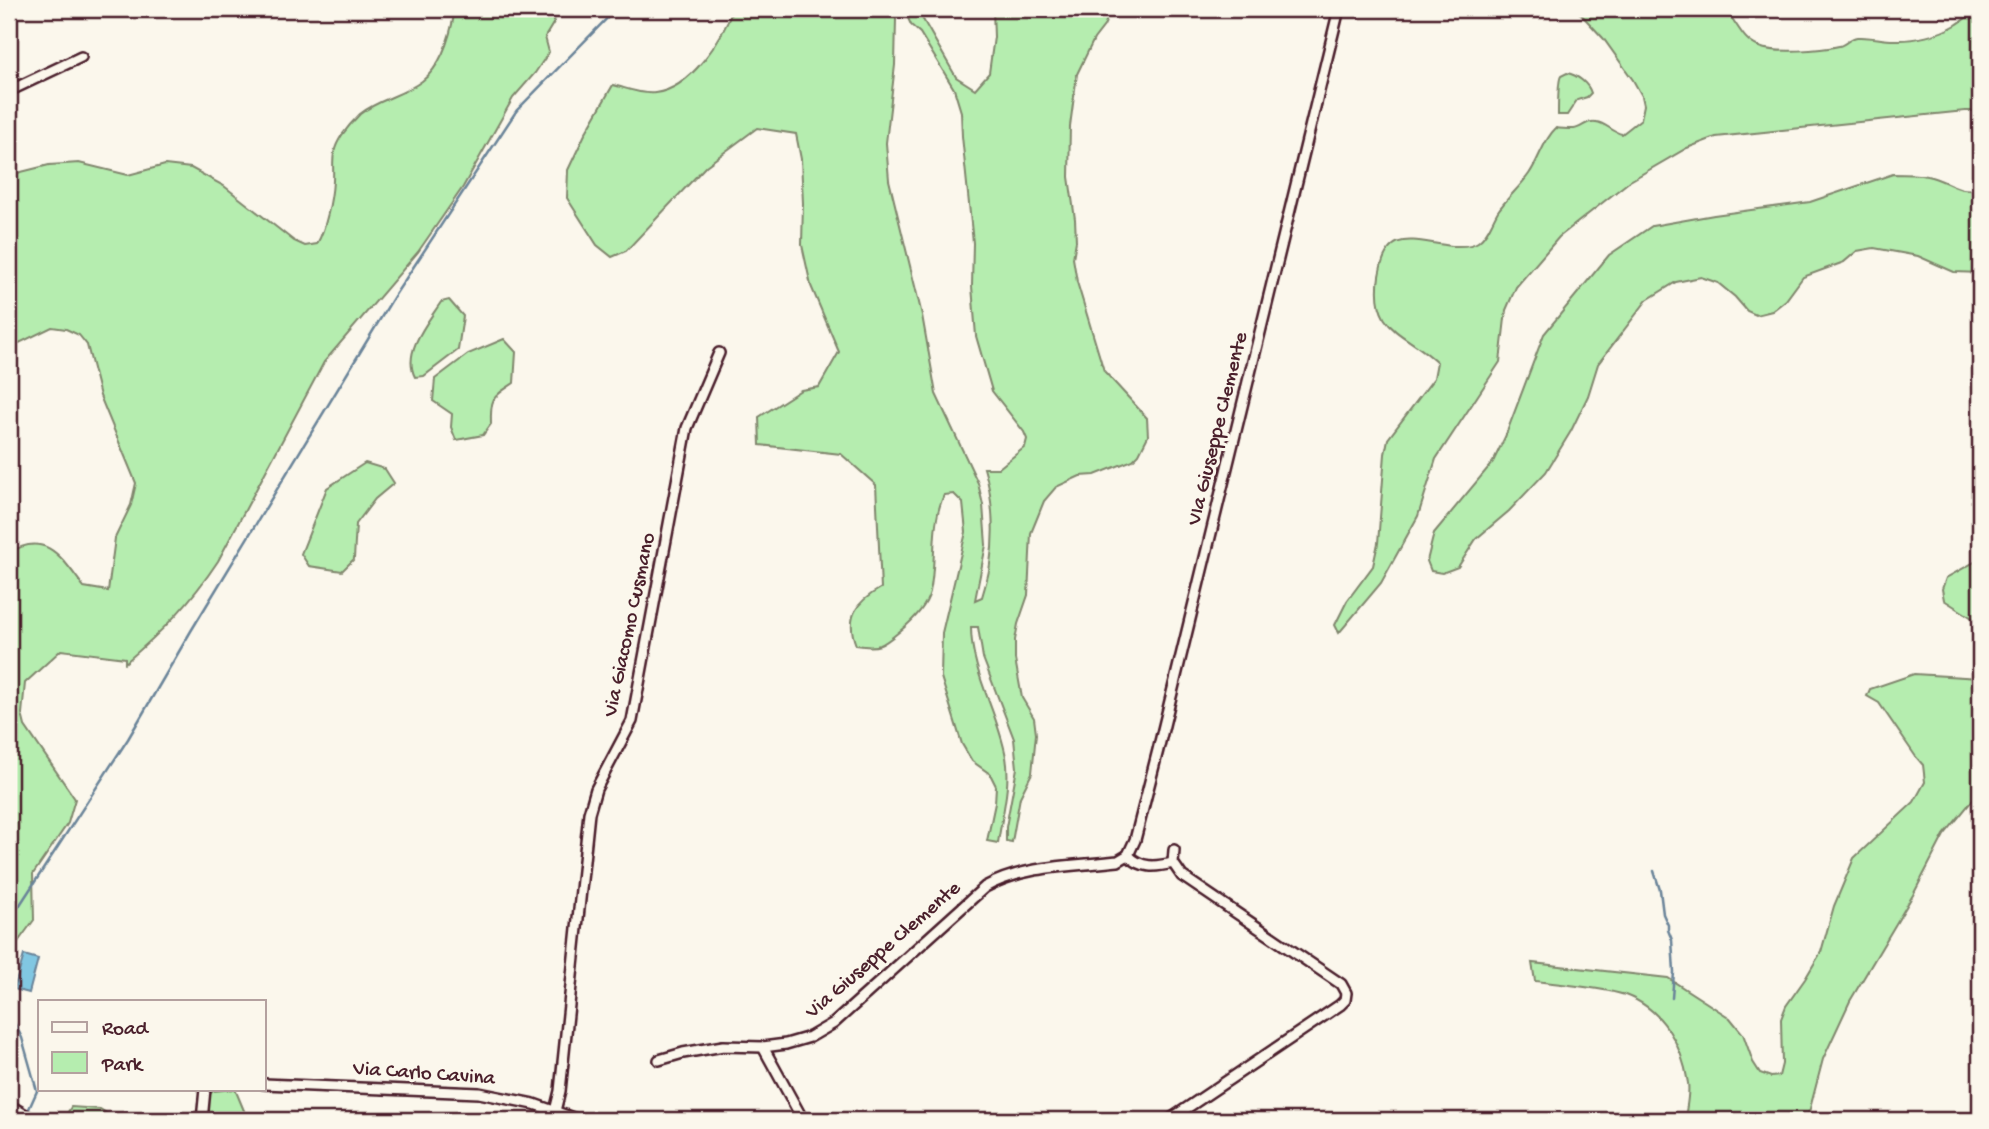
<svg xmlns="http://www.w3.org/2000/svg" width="1989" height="1129" viewBox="0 0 1989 1129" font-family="'Gochi Hand',sans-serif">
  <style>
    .green { fill: #b5edaf; stroke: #80866d; stroke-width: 2 }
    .water { fill: #81c7e2; stroke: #6b8499; stroke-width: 2 }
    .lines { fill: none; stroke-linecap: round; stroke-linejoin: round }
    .stream { stroke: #6b8499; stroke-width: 2.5 }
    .minor-casing { stroke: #4a1f2b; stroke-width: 14 }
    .minor { stroke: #fbf7ec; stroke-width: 9 }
    .labels { text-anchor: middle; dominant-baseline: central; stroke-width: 6; stroke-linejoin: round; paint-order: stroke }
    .street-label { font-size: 21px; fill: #4a1f2b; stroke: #fbf7ec }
  </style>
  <rect width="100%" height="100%" fill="#fbf7ec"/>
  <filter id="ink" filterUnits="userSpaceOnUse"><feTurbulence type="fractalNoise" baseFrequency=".0143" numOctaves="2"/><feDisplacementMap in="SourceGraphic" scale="14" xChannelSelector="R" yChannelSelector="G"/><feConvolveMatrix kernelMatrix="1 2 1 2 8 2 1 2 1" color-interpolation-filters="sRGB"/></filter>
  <g filter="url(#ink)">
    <g class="green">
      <path d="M 455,9 L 557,9 L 554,22 L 545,37 L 549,52 L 535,73 L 513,98 L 463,187 L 418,252 L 324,362 L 218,561 C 191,602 163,631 125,663 L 125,658 L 61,650 L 25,683 L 22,714 L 25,726 L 75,799 L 68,823 L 33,874 L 34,920 L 9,954 L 9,553 C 47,529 63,560 84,587 L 108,591 L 115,538 L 131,505 L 136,483 L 100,396 L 87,345 L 79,335 L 66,329 L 52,327 L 9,348 L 9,175 L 49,165 L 79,163 L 128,175 L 165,165 L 191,168 L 224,186 L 294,241 L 305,246 L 317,244 C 326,228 332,199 333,181 C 334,161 330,153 342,135 C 347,128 354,120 360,114 C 377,100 404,95 422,81 C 443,65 451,34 455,9 Z"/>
      <path d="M 733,9 L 892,9 L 896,19 L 895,65 L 886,143 L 889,180 L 922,315 L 936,394 L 978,483 L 983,505 L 986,545 L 975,600 L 982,597 C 985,586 989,575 990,564 C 995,534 993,497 984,468 L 999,468 L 1025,447 L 1027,439 L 1024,432 L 992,391 L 976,336 L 972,286 L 973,243 L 962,136 L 961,112 L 954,89 L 920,33 L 911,25 L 904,9 L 917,9 L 956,77 L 975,89 L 989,73 L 994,37 L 993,9 L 1107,9 L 1107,19 L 1104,26 L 1094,39 L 1077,74 L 1070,126 L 1069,177 L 1075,219 L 1076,241 L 1073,258 L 1077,282 L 1104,371 L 1147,418 L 1148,436 L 1139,454 L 1133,460 L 1095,475 L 1080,476 L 1056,487 L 1044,501 L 1031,533 L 1028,595 L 1018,624 L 1015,640 L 1015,659 L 1022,698 L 1034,718 L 1036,734 L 1032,773 L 1020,797 L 1012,842 L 1006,841 L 1006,827 L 1017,768 L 1014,739 L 983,658 L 978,627 L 971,627 C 971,673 998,712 1006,757 C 1011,785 1002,815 998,843 L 987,841 L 995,803 L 996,786 L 990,774 L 972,761 L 962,744 L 941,677 L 942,633 L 966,532 L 963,503 L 954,494 L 944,495 C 930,525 937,560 930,592 C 926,607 911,622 900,631 C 882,646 879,649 856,645 C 845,617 856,602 881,588 L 876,485 L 841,454 L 760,445 L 759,417 L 801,390 L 819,387 L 839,352 L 811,286 L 802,245 L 803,203 L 801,159 L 796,134 L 757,128 L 706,166 L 626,251 L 612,257 L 597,245 L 567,198 L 568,170 L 586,132 L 613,85 C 626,88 642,95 655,93 C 691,89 722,39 733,9 Z"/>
      <path d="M 1576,9 L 1724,9 C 1737,21 1741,40 1759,47 C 1776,54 1821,50 1839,46 C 1846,45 1849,38 1857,37 C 1869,36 1882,40 1894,40 C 1914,41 1939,35 1956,25 C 1963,21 1970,14 1977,9 L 1980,9 L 1980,111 L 1965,111 L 1716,137 L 1687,148 L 1630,181 L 1559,237 L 1516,287 L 1506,310 L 1500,362 L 1436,459 L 1418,516 L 1381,583 L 1339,633 L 1335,625 L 1347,601 L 1373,566 L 1378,543 L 1385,454 L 1388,439 L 1434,378 L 1437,362 C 1404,331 1371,332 1379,276 C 1387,226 1414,242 1452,246 C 1460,246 1471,247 1478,242 C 1488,235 1492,221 1498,211 C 1507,198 1520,187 1529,174 C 1539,160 1543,140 1556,128 C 1562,129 1568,129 1574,129 C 1582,128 1587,120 1596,122 C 1606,123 1612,132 1622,134 L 1641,119 L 1644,105 L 1642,96 L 1633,80 L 1603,38 Z"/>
      <path d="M 1567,73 C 1577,75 1588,83 1591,93 L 1587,97 L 1577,100 L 1567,115 L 1558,115 C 1558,108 1558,80 1561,76 C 1563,75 1565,74 1567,73 Z"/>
      <path d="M 1893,174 C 1904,174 1916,174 1927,176 C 1948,180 1957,194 1980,188 L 1980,273 L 1954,272 L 1918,256 L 1874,248 L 1857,251 L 1844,262 L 1803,277 L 1786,300 L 1772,311 L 1756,315 L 1747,311 L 1735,297 L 1718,283 L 1701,277 L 1676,282 L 1647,300 L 1598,364 L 1588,396 L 1571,431 L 1546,472 L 1509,511 L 1476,539 L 1458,567 L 1442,573 L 1431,571 L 1427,561 L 1434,533 L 1493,462 L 1505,437 L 1544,334 L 1609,255 L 1652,226 L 1714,215 L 1810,202 Z"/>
      <path d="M 449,300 L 463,316 L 458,350 L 424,376 L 415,377 C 402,352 428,322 441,302 Z"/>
      <path d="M 504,339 L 516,352 L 514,383 C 493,397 490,397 491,424 L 483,435 L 456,440 L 451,427 L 452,414 L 433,401 L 435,379 L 468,354 Z"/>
      <polygon points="365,463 385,469 394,483 375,499 356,524 354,559 342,571 309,566 301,554 327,488"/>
      <polygon points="1980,559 1980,623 1944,600 1942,589 1946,578"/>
      <path d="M 1914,674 L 1980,678 L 1980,791 L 1944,835 L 1913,895 L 1850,1001 L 1823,1059 L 1807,1120 L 1738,1120 L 1735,1117 L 1736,1120 L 1685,1120 C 1686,1108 1690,1094 1688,1083 C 1682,1045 1663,1009 1625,995 C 1601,987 1561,984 1535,981 L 1532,963 L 1668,978 L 1730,1018 L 1743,1034 L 1753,1062 L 1760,1073 L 1771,1077 L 1779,1076 L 1782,1064 L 1781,1019 L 1786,1006 L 1805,979 L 1821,952 L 1834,906 L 1854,858 L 1914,802 L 1925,782 L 1923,765 L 1916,757 L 1879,703 L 1867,696 L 1870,689 Z"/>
      <polygon points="235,1089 245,1113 244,1120 207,1120 208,1096 213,1091"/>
      <polygon points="71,1107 100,1109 117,1120 63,1120"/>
    </g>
    <polygon class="water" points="24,955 38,959 29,993 14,989"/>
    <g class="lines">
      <g class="stream">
        <polyline points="1654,871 1660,890 1663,914 1668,925 1668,930 1672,940 1674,972 1672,998"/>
        <polyline points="9,949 12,917 128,739 191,631 393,298 517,110 616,9"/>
        <polyline points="9,1012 22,1038 37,1091 28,1111"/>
        <polyline points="1976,1120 1980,1111"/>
      </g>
      <defs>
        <g id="minor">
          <polyline points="9,91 81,57"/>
          <polyline points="1128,855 1135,840 1158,750 1339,9"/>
          <path d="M 1128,855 C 1141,869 1156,867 1173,863"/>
          <polyline points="763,1047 803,1120"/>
          <path d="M 659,1060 L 683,1053 L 723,1046 L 763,1047 L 786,1044 L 810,1037 L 834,1023 L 985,887 C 1025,865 1074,866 1118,861 L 1128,855"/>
          <polyline points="264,1084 479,1093 534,1104 579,1120"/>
          <polyline points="9,1105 34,1120"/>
          <polyline points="555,1111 560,1091 589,813 596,789 632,721 687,428 719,353"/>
          <polyline points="202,1120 205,1089"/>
          <polyline points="1169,1120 1340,1005 1345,1000 1346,993 1341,984 1182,876 1173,863 1174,850"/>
        </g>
      </defs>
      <use href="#minor" class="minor-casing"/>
      <use href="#minor" class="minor"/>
    </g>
  </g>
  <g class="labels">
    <g class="street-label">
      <text transform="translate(1219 429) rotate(-76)">VIa Giuseppe Clemente</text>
      <text transform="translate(631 625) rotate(-78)">Via Giacomo Cusmano</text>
      <text transform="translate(884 951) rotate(-41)">Via Giuseppe Clemente</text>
      <text transform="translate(424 1075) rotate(4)">Via Carlo Cavina</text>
    </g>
  </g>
  <rect width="1989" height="1129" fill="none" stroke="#fbf7ec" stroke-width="35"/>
  <rect x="18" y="18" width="1954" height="1094" fill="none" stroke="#4a1f2b" stroke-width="2.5" filter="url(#ink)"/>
  <rect x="38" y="1000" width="228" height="91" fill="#fbf7ec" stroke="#b4a19f" stroke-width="2"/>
  <rect x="52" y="1022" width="35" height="10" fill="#fbf7ec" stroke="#b4a19f" stroke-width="2"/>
  <text x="102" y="1034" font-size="21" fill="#4a1f2b">Road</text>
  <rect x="52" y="1052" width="35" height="21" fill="#b5edaf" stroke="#b4a19f" stroke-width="2"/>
  <text x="102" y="1070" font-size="21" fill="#4a1f2b">Park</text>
</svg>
